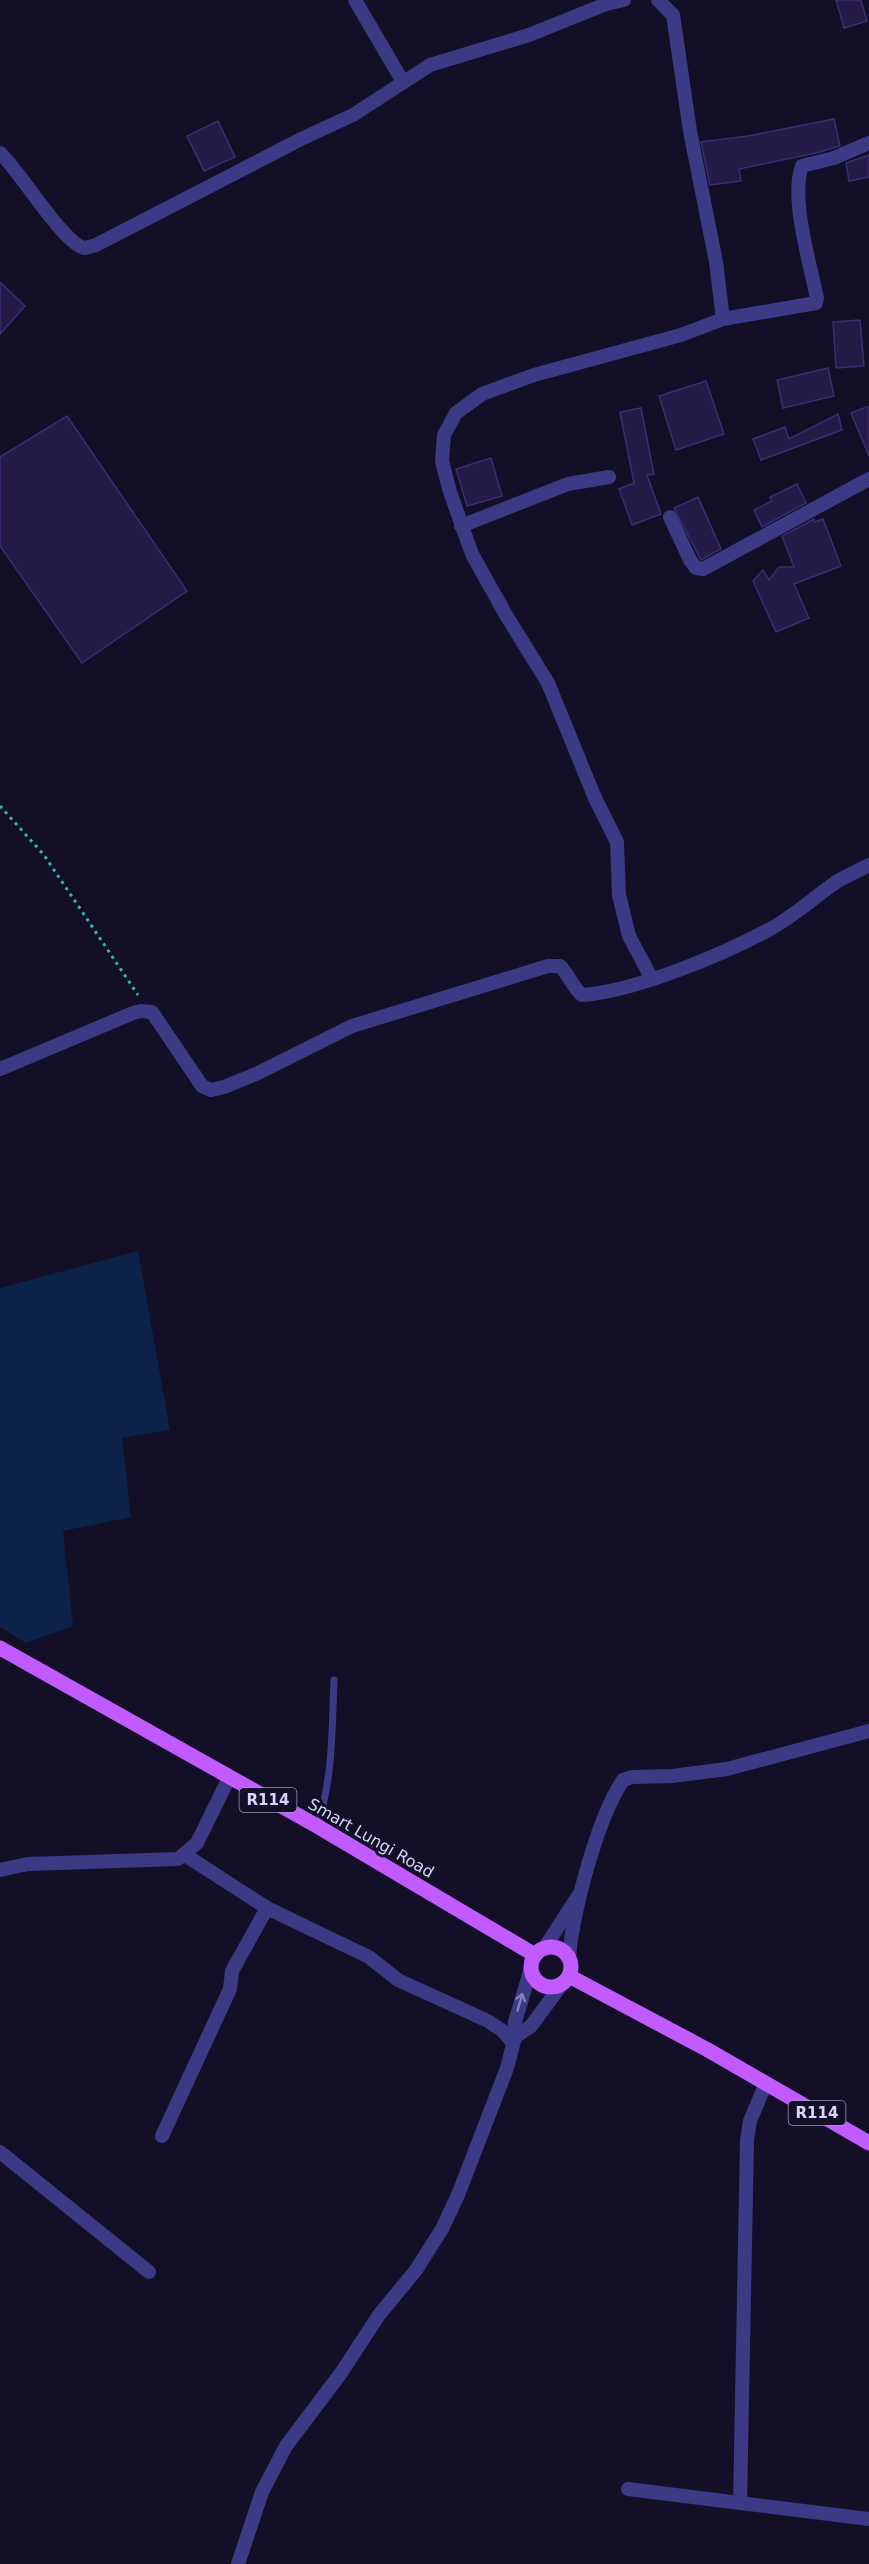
<svg xmlns="http://www.w3.org/2000/svg" width="869" height="2564" viewBox="0 0 869 2564" font-family="'DejaVu Sans',sans-serif">
  <style>
    .water { fill: #0c2248 }
    .building { fill: #241b47; stroke: #3b2d73; stroke-width: 1.5 }
    .lines { fill: none; stroke-linecap: round; stroke-linejoin: round }
    .path { stroke: #2fb8b0; stroke-width: 3; stroke-dasharray: 3 4.5; stroke-linecap: butt }
    .service { stroke: #3d3a85; stroke-width: 7 }
    .minor { stroke: #3d3a85; stroke-width: 14 }
    .primary { stroke: #c25bff; stroke-width: 15 }
    .oneway { stroke: #837fbc }
    .labels { text-anchor: middle; dominant-baseline: central; stroke-width: 6; stroke-linejoin: round; paint-order: stroke }
    .shield { fill: #130f26; stroke: #9e99be; stroke-width: 1.5 }
    .shield-label { font-size: 15px; font-weight: bold; fill: #d9d4ff }
    .street-label { font-size: 16px; fill: #d9d4ff; stroke: #130f26 }
  </style>
  <rect width="100%" height="100%" fill="#130f26"/>
  <polygon class="water" points="138,1251 170,1430 122,1438 131,1517 63,1531 73,1626 26,1643 0,1627 0,1288"/>
  <g class="building">
    <polygon points="836,0 861,0 867,21 844,28"/>
    <polygon points="834,119 840,146 816,153 739,169 741,181 710,185 701,142 748,136"/>
    <polygon points="218,121 235,157 204,171 187,136"/>
    <polygon points="869,155 869,177 849,181 846,163"/>
    <polygon points="0,282 25,306 0,334"/>
    <polygon points="860,320 864,366 836,368 833,322"/>
    <polygon points="828,368 834,396 783,408 777,380"/>
    <polygon points="706,381 724,434 676,450 659,396"/>
    <polygon points="869,406 869,456 851,413"/>
    <polygon points="641,408 654,474 647,475 661,514 632,525 619,489 634,483 620,412"/>
    <polygon points="838,414 842,430 761,460 753,439 785,427 789,439"/>
    <polygon points="67,416 187,591 82,663 0,546 0,457"/>
    <polygon points="491,458 502,496 467,506 456,469"/>
    <polygon points="797,484 806,503 762,527 754,510 772,501 770,497"/>
    <polygon points="698,497 721,549 701,560 674,508"/>
    <polygon points="814,519 815,522 823,519 841,566 794,584 809,618 776,632 753,581 763,570 769,580 779,567 794,567 782,536"/>
  </g>
  <g class="lines">
    <polyline class="path" points="0,806 44,855 138,995"/>
    <path class="service" d="M 317,1826 C 333,1779 332,1729 334,1680"/>
    <g class="minor">
      <polyline points="355,0 403,82"/>
      <polyline points="658,0 673,15 690,131 716,262 723,319"/>
      <path d="M 0,153 C 20,171 64,245 85,248 L 96,245 L 301,139 L 353,115 L 430,65 L 529,35 L 606,4 L 624,0"/>
      <polyline points="670,517 690,560 696,568 703,569 869,479"/>
      <polyline points="461,526 568,484 609,477"/>
      <path d="M 652,979 L 629,936 L 619,895 L 617,842 L 595,798 L 548,683 L 506,615 L 472,554 L 450,492 L 442,461 L 444,435 L 456,413 L 482,394 L 534,375 L 681,335 L 723,319 L 816,303 L 817,298 C 810,264 790,197 802,166 L 834,158 L 869,143"/>
      <path d="M 0,1069 L 133,1013 L 141,1011 L 152,1012 L 202,1086 L 211,1090 L 224,1087 L 256,1074 L 352,1026 L 548,966 L 560,966 C 570,976 572,987 582,995 C 637,991 724,954 772,928 C 795,915 815,897 836,882 C 846,876 858,871 869,865"/>
      <polyline points="185,1855 267,1908 369,1957 398,1980 488,2021 503,2031 513,2043"/>
      <polyline points="0,1870 28,1864 178,1859 197,1843 229,1778"/>
      <polyline points="545,1947 578,1896"/>
      <path d="M 569,1956 C 574,1908 597,1819 623,1780 L 632,1777 L 672,1776 L 727,1769 L 869,1731"/>
      <polyline points="515,2037 531,2026 562,1984"/>
      <polyline points="162,2136 230,1989 232,1971 267,1908"/>
      <polyline points="0,2152 149,2272"/>
      <polyline points="628,2489 869,2519"/>
      <polyline points="740,2503 747,2140 750,2121 766,2083"/>
      <polyline points="238,2564 262,2492 286,2446 341,2373 379,2315 416,2270 442,2229 458,2195 507,2068 515,2037 515,2022 531,1968"/>
    </g>
    <g class="primary">
      <polyline points="0,1648 317,1826 535,1955"/>
      <circle cx="551" cy="1967" r="20"/>
      <polyline points="569,1976 708,2050 869,2143"/>
    </g>
  </g>
  <defs><path id="oneway-shaft" d="M-6 0H5M1.5-3L5.5 0L1.5 3" fill="none" stroke-width="1.6" stroke-linecap="round" stroke-linejoin="round" transform="scale(1.5)"/></defs>
  <use class="oneway" href="#oneway-shaft" transform="translate(520 2002) rotate(-74)"/>
  <g class="labels">
    <g class="shield">
      <rect x="239.5" y="1788" width="57" height="24" rx="4.5"/>
      <rect x="788.5" y="2101" width="57" height="24" rx="4.5"/>
    </g>
    <g class="shield-label">
      <text x="268" y="1800">R114</text>
      <text x="817" y="2113">R114</text>
    </g>
    <g class="street-label">
      <text transform="translate(371 1838) rotate(30)">Smart Lungi Road</text>
    </g>
  </g>
</svg>
